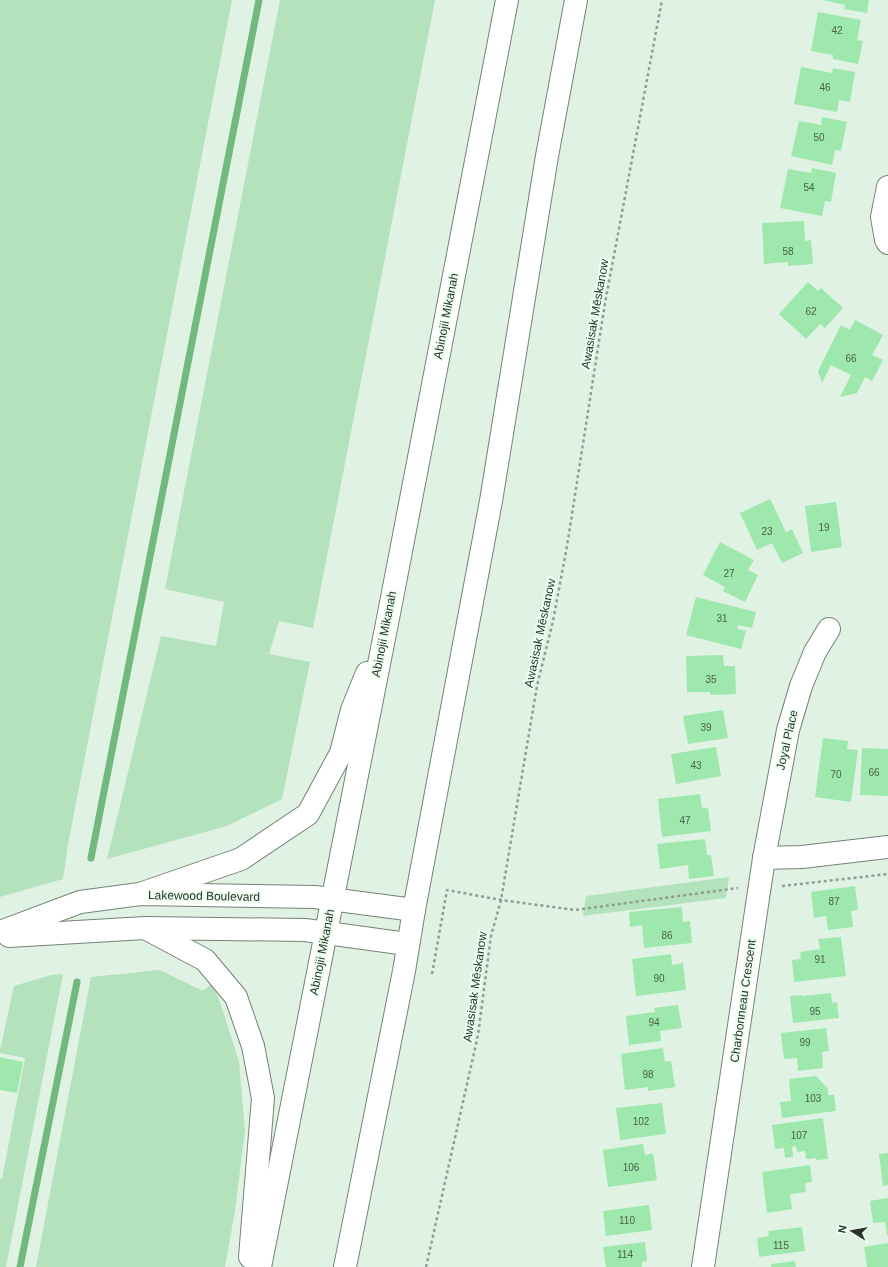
<svg xmlns="http://www.w3.org/2000/svg" width="888" height="1267" viewBox="0 0 888 1267" font-family="Arial,sans-serif">
  <style>
    .green { fill: #b4e2bc }
    .lines { fill: none; stroke-linecap: round; stroke-linejoin: round }
    .stream { stroke: #72b980; stroke-width: 7 }
    .building { fill: #9fe8ad }
    .minor-casing { stroke: #748376; stroke-width: 24 }
    .major-casing { stroke: #748376; stroke-width: 24 }
    .path { stroke: #909d92; stroke-width: 2.5; stroke-dasharray: 3 3; stroke-linecap: butt }
    .minor { stroke: #fff; stroke-width: 22 }
    .major { stroke: #fff; stroke-width: 22 }
    .labels { text-anchor: middle; dominant-baseline: central; stroke-width: 4; stroke-linejoin: round; paint-order: stroke }
    .number-label { font-size: 10px; fill: #48604c }
    .street-label { font-size: 12px; fill: #2b322c; stroke: #edfff0 }
  </style>
  <rect width="100%" height="100%" fill="#e0f2e3"/>
  <g class="green">
    <polygon points="0,0 232,0 68,844 63,879 0,897"/>
    <polygon points="280,0 435,0 313,628 279,621 269,654 310,662 282,799 227,826 107,859 161,636 216,646 224,602 165,589"/>
    <polygon points="729,877 726,898 583,916 586,896"/>
    <polygon points="160,970 203,991 212,983 220,1002 239,1062 245,1130 235,1211 225,1267 36,1267 91,977"/>
    <polygon points="63,974 6,1267 0,1267 0,1178 2,1179 25,1058 0,1053 0,1050 14,986 51,975"/>
  </g>
  <g class="lines">
    <g class="stream">
      <polyline points="91,858 259,0"/>
      <polyline points="20,1267 77,982"/>
    </g>
  </g>
  <g class="building">
    <polygon points="823,0 869,0 867,13 844,9 845,5"/>
    <polygon points="818,12 861,20 857,40 863,41 858,64 833,59 833,55 811,51"/>
    <polygon points="801,67 832,73 833,68 855,72 850,102 839,100 837,112 794,104"/>
    <polygon points="822,117 847,122 841,151 835,150 832,165 791,156 799,121 821,125"/>
    <polygon points="812,168 836,173 831,202 825,201 822,216 780,208 788,169 811,173"/>
    <polygon points="804,221 805,241 811,240 813,264 788,266 788,262 764,264 762,223"/>
    <polygon points="808,282 818,291 821,288 843,308 825,328 820,324 806,339 779,314"/>
    <polygon points="855,320 883,335 872,355 883,360 872,381 865,377 857,393 840,397 851,375 831,365 822,383 818,371 841,325 850,330"/>
    <polygon points="770,499 786,532 792,529 803,553 782,563 772,543 757,550 740,513"/>
    <polygon points="836,502 842,547 811,552 805,506"/>
    <polygon points="720,542 754,560 748,570 758,575 745,602 723,591 725,587 703,575"/>
    <polygon points="696,597 756,612 752,628 738,625 737,629 746,631 741,649 686,635"/>
    <polygon points="723,655 724,666 735,666 736,694 710,695 710,692 687,692 686,656"/>
    <polygon points="723,710 728,738 688,744 683,716"/>
    <polygon points="823,738 848,741 847,749 858,750 851,802 815,797"/>
    <polygon points="716,747 721,776 676,784 671,754"/>
    <polygon points="862,748 888,749 888,796 860,795"/>
    <polygon points="700,794 702,808 708,808 711,831 662,837 658,799"/>
    <polygon points="705,839 707,855 711,855 714,876 689,879 688,865 660,869 657,844"/>
    <polygon points="855,886 858,910 851,911 853,927 828,930 826,916 814,918 811,892"/>
    <polygon points="682,907 683,922 690,921 692,943 644,948 642,925 630,927 629,912"/>
    <polygon points="841,937 846,976 794,982 792,960 801,959 800,952 820,949 818,939"/>
    <polygon points="671,954 672,965 683,963 686,990 636,996 632,959"/>
    <polygon points="831,993 832,1003 837,1002 839,1018 793,1023 790,996 802,995 802,996"/>
    <polygon points="678,1005 682,1028 660,1031 661,1041 629,1045 626,1016 655,1012 654,1008"/>
    <polygon points="826,1028 829,1051 822,1052 823,1068 798,1071 797,1058 784,1059 781,1033"/>
    <polygon points="663,1048 665,1062 671,1061 675,1087 648,1091 648,1087 625,1090 621,1054"/>
    <polygon points="0,1057 23,1062 17,1093 0,1090"/>
    <polygon points="816,1076 828,1089 828,1095 834,1095 836,1111 782,1118 780,1102 791,1101 789,1079"/>
    <polygon points="662,1103 666,1134 620,1140 616,1108"/>
    <polygon points="823,1118 828,1159 816,1160 816,1158 806,1159 805,1151 797,1152 796,1146 792,1147 793,1157 785,1158 784,1148 775,1149 772,1125"/>
    <polygon points="643,1144 645,1155 653,1153 657,1180 608,1187 603,1150"/>
    <polygon points="888,1153 888,1185 883,1186 879,1154"/>
    <polygon points="810,1165 812,1182 805,1183 806,1192 790,1194 792,1209 767,1213 762,1172"/>
    <polygon points="888,1198 888,1235 887,1235 885,1222 873,1223 870,1201"/>
    <polygon points="649,1205 652,1230 606,1236 603,1211"/>
    <polygon points="802,1227 805,1251 759,1257 757,1238 769,1236 768,1231"/>
    <polygon points="645,1242 647,1261 642,1262 642,1267 606,1267 603,1247"/>
    <polygon points="888,1243 888,1267 867,1267 864,1247"/>
    <polygon points="795,1261 796,1267 771,1267 771,1264"/>
  </g>
  <g class="lines">
    <defs>
      <g id="minor">
        <polyline points="888,187 882,217 886,240 888,243"/>
        <polyline points="764,858 802,857 888,847"/>
        <polyline points="0,932 80,902 140,894 315,897 414,910"/>
        <polyline points="9,936 145,928 305,930 407,944"/>
        <polyline points="703,1267 764,858 788,730 801,686 815,652 829,629"/>
      </g>
      <g id="major">
        <polyline points="140,894 241,859 308,814 341,753 352,710 367,673"/>
        <polyline points="145,928 205,960 236,997 253,1046 263,1098 250,1257"/>
        <polyline points="260,1267 391,603 507,0"/>
        <polyline points="345,1267 404,971 414,910 491,501 547,156 576,0"/>
      </g>
    </defs>
    <use href="#minor" class="minor-casing"/>
    <use href="#major" class="major-casing"/>
    <g class="path">
      <polyline points="782,886 888,874"/>
      <polyline points="432,974 447,890 501,900 575,910 738,888"/>
      <polyline points="426,1267 478,1035 491,936 501,900 537,686 553,621 567,546 605,303 662,0"/>
    </g>
    <use href="#minor" class="minor"/>
    <use href="#major" class="major"/>
  </g>
  <g class="labels">
    <g class="number-label">
      <text x="837" y="30">42</text>
      <text x="825" y="87">46</text>
      <text x="819" y="137">50</text>
      <text x="809" y="187">54</text>
      <text x="788" y="251">58</text>
      <text x="811" y="311">62</text>
      <text x="851" y="358">66</text>
      <text x="824" y="527">19</text>
      <text x="767" y="531">23</text>
      <text x="729" y="573">27</text>
      <text x="722" y="618">31</text>
      <text x="711" y="679">35</text>
      <text x="706" y="727">39</text>
      <text x="696" y="765">43</text>
      <text x="874" y="772">66</text>
      <text x="836" y="774">70</text>
      <text x="685" y="820">47</text>
      <text x="834" y="901">87</text>
      <text x="667" y="935">86</text>
      <text x="820" y="959">91</text>
      <text x="659" y="978">90</text>
      <text x="815" y="1011">95</text>
      <text x="654" y="1022">94</text>
      <text x="805" y="1042">99</text>
      <text x="648" y="1074">98</text>
      <text x="813" y="1098">103</text>
      <text x="641" y="1121">102</text>
      <text x="799" y="1135">107</text>
      <text x="631" y="1167">106</text>
      <text x="627" y="1220">110</text>
      <text x="781" y="1245">115</text>
      <text x="625" y="1254">114</text>
    </g>
    <g class="street-label">
      <text transform="translate(595 314) rotate(-80)">Awasisak Mēskanow</text>
      <text transform="translate(446 316) rotate(-79)">Abinojii Mikanah</text>
      <text transform="translate(540 633) rotate(-78)">Awasisak Mēskanow</text>
      <text transform="translate(384 634) rotate(-79)">Abinojii Mikanah</text>
      <text transform="translate(787 740) rotate(-77)">Joyal Place</text>
      <text transform="translate(204 896) rotate(1)">Lakewood Boulevard</text>
      <text transform="translate(322 952) rotate(-79)">Abinojii Mikanah</text>
      <text transform="translate(475 987) rotate(-82)">Awasisak Mēskanow</text>
      <text transform="translate(743 1001) rotate(-82)">Charbonneau Crescent</text>
    </g>
  </g>
  <g transform="translate(852 1231) rotate(281)" stroke="#edfff0" stroke-width="3" paint-order="stroke">
  <path d="M0-3L7 15L0 10L-7 15Z" fill="#2b322c"/>
  <text y="-6" font-size="11" font-weight="bold" text-anchor="middle" fill="#2b322c">N</text>
  </g>
</svg>
